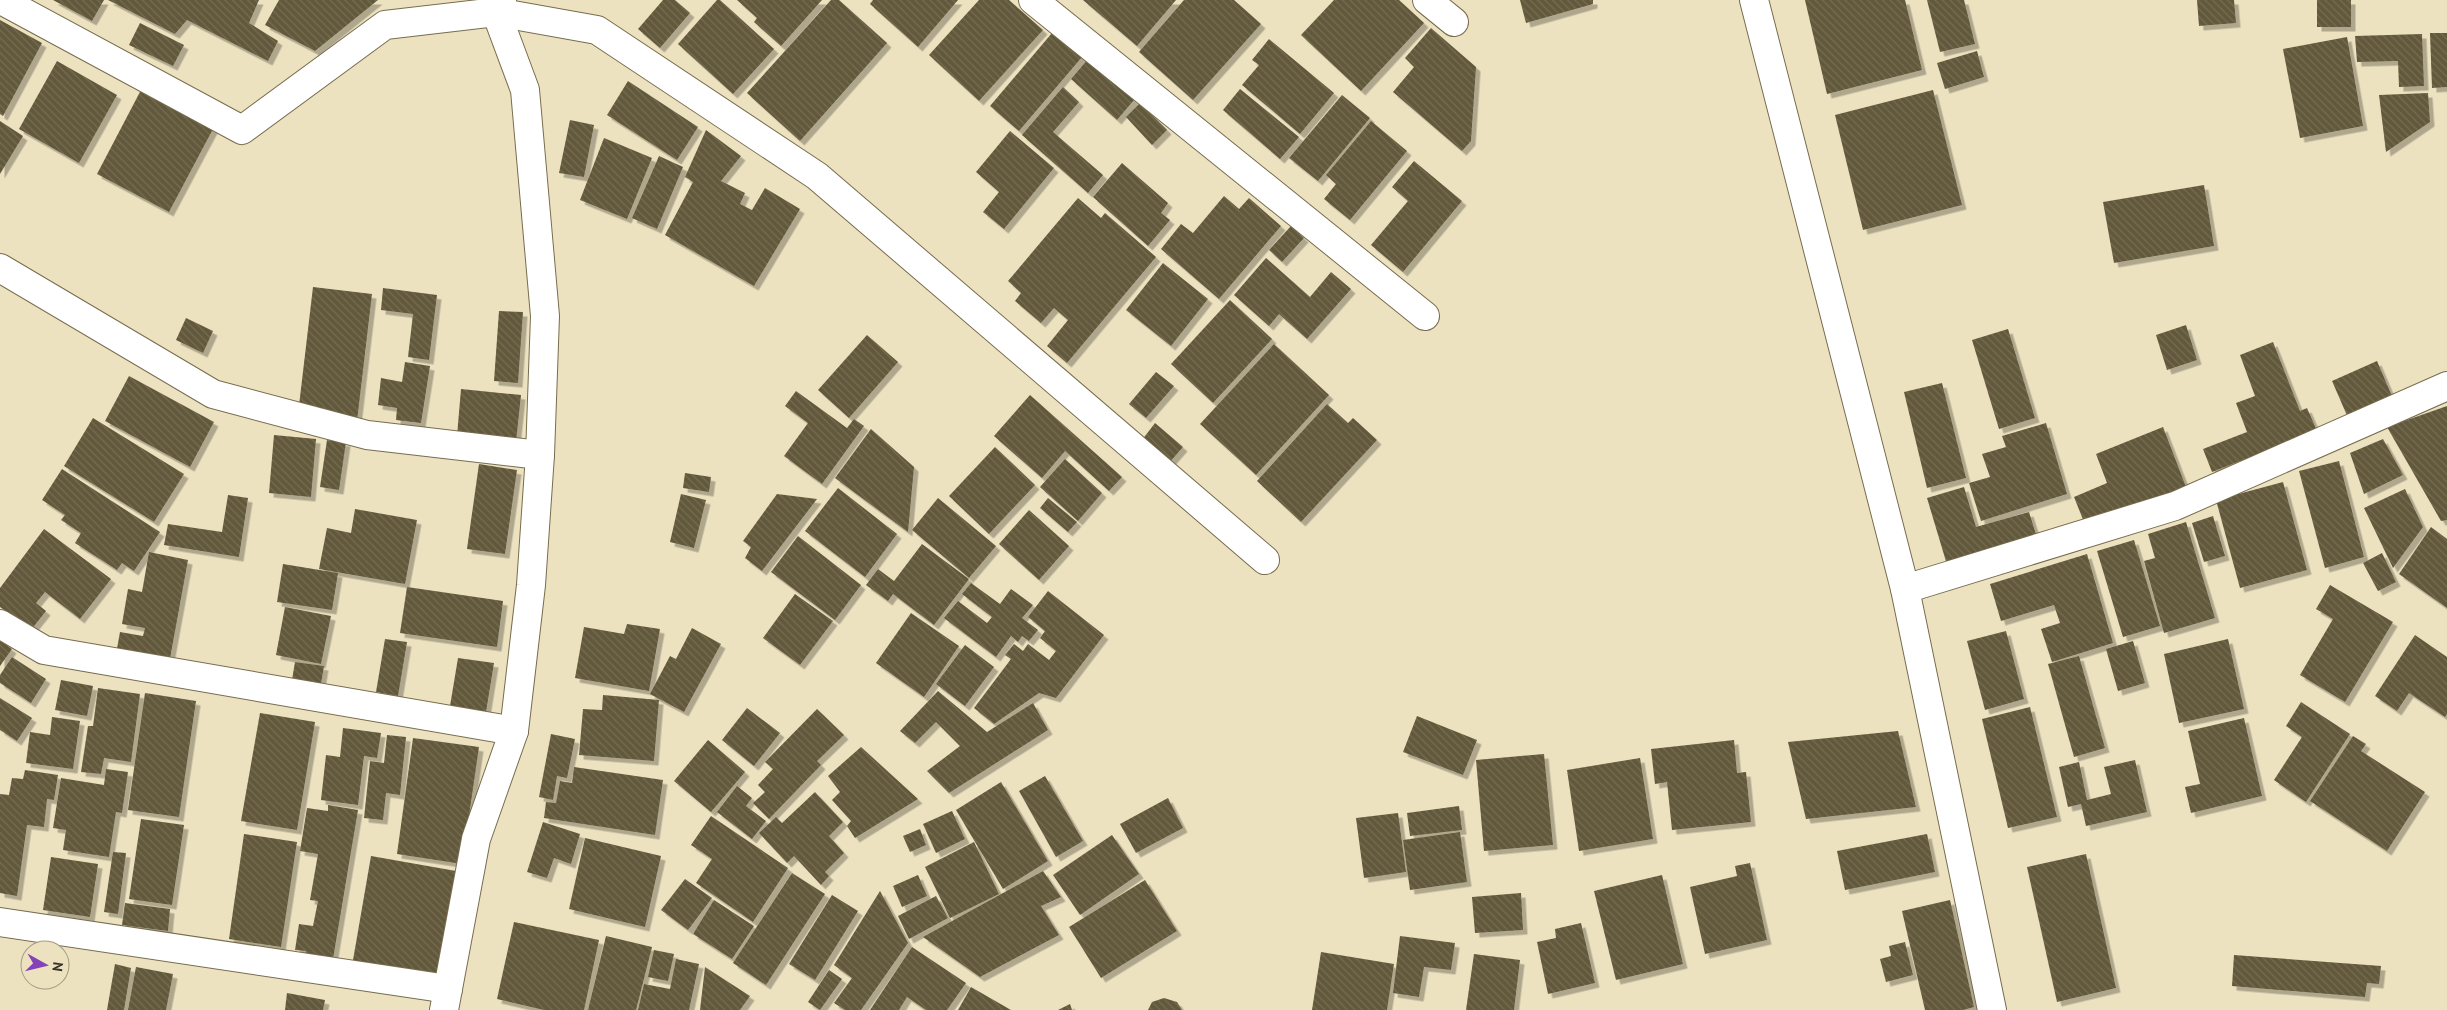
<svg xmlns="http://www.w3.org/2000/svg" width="2447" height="1010" viewBox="0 0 2447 1010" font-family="'PT Sans',sans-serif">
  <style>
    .building { fill: url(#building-back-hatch); filter: url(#shadow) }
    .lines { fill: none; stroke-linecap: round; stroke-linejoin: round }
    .street-casing { stroke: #776c4e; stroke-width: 30 }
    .secondary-casing { stroke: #776c4e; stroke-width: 30 }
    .street { stroke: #fff; stroke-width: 28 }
    .secondary { stroke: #fff; stroke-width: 28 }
  </style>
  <defs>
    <pattern id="building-back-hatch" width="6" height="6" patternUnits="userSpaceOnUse" patternTransform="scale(1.25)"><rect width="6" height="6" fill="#62583a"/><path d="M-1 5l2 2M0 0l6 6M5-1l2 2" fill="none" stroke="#756d54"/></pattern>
    <filter id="shadow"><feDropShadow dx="4.5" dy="4.5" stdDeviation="0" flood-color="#0004"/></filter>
  </defs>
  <rect width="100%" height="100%" fill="#ede2c0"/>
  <g class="building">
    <polygon points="53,0 104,0 92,21"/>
    <polygon points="108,0 259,0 249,23 278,41 268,61 187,20 175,34"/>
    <polygon points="279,0 378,0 315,51 265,25"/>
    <polygon points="663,0 675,0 690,13 660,48 638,29"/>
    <polygon points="717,0 720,0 774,49 733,94 678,44"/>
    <polygon points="737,0 822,0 781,46 754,22 757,18"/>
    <polygon points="831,0 839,0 887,43 800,141 747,93"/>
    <polygon points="873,0 958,0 918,47 870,4"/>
    <polygon points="979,0 1009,0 1043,30 979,101 929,55"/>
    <polygon points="1083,0 1176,0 1137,46"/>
    <polygon points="1184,0 1234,0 1261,24 1193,100 1139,52"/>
    <polygon points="1334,0 1399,0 1424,23 1361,91 1301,35"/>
    <polygon points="1520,0 1593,0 1593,4 1526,23"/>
    <polygon points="1805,0 1905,0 1922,70 1827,94"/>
    <polygon points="1927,0 1964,0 1975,44 1940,52"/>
    <polygon points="2197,0 2234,0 2236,23 2199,26"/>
    <rect x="2317" y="0" width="34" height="27"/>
    <polygon points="0,20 42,43 3,116 0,114"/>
    <polygon points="140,23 184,45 173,66 129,45"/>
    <polygon points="1431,28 1476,67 1471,141 1462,151 1393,92 1414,67 1405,58"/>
    <polygon points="1052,33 1082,57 1019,131 990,106"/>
    <polygon points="2430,33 2447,33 2447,87 2432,88"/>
    <polygon points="2422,34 2424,86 2399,87 2398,61 2357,62 2355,36"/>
    <polygon points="2347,37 2363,126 2300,138 2283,49"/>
    <polygon points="1269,39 1334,93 1300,134 1242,85 1259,65 1252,60"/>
    <polygon points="1977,51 1984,77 1945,89 1937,63"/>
    <polygon points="1088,59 1134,100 1117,120 1071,79"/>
    <polygon points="57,61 117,95 79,163 19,129"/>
    <polygon points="628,81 698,127 677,160 607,115"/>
    <polygon points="1063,87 1079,102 1053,132 1103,175 1088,193 1022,135"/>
    <polygon points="1240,89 1299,137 1280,159 1223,110"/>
    <polygon points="141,90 213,129 169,212 97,174"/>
    <polygon points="1933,90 1962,205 1863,230 1835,115"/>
    <polygon points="2428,93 2430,122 2386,152 2379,95"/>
    <polygon points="1342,95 1370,118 1318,181 1289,158"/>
    <polygon points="1140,103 1167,130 1152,145 1126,117"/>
    <polygon points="570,120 594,125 584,177 559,173"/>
    <polygon points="0,121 23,136 0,174"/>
    <polygon points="1371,121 1407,151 1350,220 1324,199 1336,184 1326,175"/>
    <polygon points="706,130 741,156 721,181 745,193 740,204 752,210 765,188 800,209 754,286 665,235 693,182 685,177"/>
    <polygon points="1010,131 1054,168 1004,229 983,212 999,192 976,172"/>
    <polygon points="604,138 652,158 627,219 580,200"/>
    <polygon points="659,156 683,167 657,229 632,218"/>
    <polygon points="1414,161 1462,201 1403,272 1371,245 1408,201 1392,187"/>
    <polygon points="1122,163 1168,203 1161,213 1170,220 1148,246 1093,197"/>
    <polygon points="2204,185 2214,246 2114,263 2103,202"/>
    <polygon points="1224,196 1239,209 1249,198 1281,226 1219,299 1161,249 1181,224 1193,233"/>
    <polygon points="1078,198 1101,218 1105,213 1156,257 1067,363 1047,346 1068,320 1054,308 1041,323 1015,301 1021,293 1008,281"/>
    <polygon points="1291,226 1304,238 1282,262 1269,250"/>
    <polygon points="1266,258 1310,297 1331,272 1351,289 1307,339 1279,314 1269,326 1234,295"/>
    <polygon points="1163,263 1208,299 1171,346 1126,310"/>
    <polygon points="313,287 372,294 357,421 298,414"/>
    <polygon points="383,288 437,295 429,360 408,357 413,314 381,310"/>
    <polygon points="1230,300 1272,339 1213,403 1171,364"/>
    <polygon points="499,311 523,312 518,383 494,381"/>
    <polygon points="186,318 213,331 203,353 176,340"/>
    <polygon points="2186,325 2197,360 2167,370 2156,335"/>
    <polygon points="2008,329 2035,418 1999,429 1972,340"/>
    <polygon points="867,335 898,362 849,418 818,390"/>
    <polygon points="2273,342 2300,411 2307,408 2317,431 2212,472 2203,449 2247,432 2236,403 2255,396 2240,355"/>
    <polygon points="1274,344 1329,395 1256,475 1200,424"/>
    <polygon points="2377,361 2394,401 2349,420 2332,381"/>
    <polygon points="405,362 430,366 421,423 396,420 397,408 378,405 381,378 402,382"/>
    <polygon points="1156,372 1174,386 1146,418 1129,404"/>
    <polygon points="129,376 214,422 190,467 105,421"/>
    <polygon points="1942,383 1966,478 1927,488 1904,392"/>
    <polygon points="461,389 521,395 516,442 457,436"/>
    <polygon points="796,391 847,428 854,419 864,426 822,484 784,456 808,423 785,406"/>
    <polygon points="1030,395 1122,477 1109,491 1065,451 1042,478 994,436"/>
    <polygon points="1327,404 1348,423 1353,418 1377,440 1301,522 1257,481"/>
    <polygon points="2447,406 2447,520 2441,521 2387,427"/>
    <polygon points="93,418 184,474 154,522 64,466"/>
    <polygon points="1155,423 1183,447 1169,463 1142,440"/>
    <polygon points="2046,423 2067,494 1981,521 1969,483 1990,477 1982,454 2006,447 2002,436"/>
    <polygon points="2163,427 2186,487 2086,527 2074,497 2107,483 2096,454"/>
    <polygon points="871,429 914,467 908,532 835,478"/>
    <polygon points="274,435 316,439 311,497 269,493"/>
    <polygon points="2383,439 2403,475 2364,494 2350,453"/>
    <polygon points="327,440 346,442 339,490 320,487"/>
    <polygon points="995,447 1035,485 989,534 949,496"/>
    <polygon points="1065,459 1102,493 1078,521 1040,487"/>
    <polygon points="2339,461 2364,557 2325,568 2299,471"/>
    <polygon points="479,464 517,470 505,554 467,549"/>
    <polygon points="62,469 160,532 134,571 122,563 117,570 75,543 81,533 61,520 65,515 42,500"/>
    <polygon points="685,473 711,477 709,492 683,488"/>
    <polygon points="2283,482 2307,570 2240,588 2216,500"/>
    <polygon points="1964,487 1976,527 2029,512 2038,541 1948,568 1927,498"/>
    <polygon points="838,488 897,534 865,577 805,531"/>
    <polygon points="2405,489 2423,527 2393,568 2364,508"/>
    <polygon points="681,494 706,500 694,548 670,542"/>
    <polygon points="777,494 817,499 762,571 745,558 751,547 743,541"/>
    <polygon points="228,495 248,498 239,557 164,545 168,524 222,532"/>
    <polygon points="938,498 996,546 969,578 912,530"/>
    <polygon points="1048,498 1077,522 1068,532 1040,508"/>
    <polygon points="355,509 417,520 405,584 319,569 327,528 351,533"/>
    <polygon points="1029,510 1069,546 1039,580 999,544"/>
    <polygon points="2213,516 2225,556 2204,562 2192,523"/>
    <polygon points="2186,522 2215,618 2164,633 2144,561 2155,558 2148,534"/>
    <polygon points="2431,527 2447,539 2447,608 2399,574"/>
    <polygon points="44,529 111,579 80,619 45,592 36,603 46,611 31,630 0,607 0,588"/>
    <polygon points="798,536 861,585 835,620 771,572"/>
    <polygon points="2134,540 2160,626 2123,637 2097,551"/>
    <polygon points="922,544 969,579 934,625 893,594 888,601 866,585 878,569 894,581"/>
    <polygon points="149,552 188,560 169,664 116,654 120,632 143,636 145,628 122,624 128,589 142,592"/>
    <polygon points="2382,553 2396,582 2378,591 2363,563"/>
    <polygon points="2087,554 2113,643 2052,662 2041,629 2060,623 2054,605 2001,621 1990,584"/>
    <polygon points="283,564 338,573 332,610 277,602"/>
    <polygon points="971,583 1000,604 1011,589 1033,605 1022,618 1038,630 1029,641 1022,636 1018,642 1011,636 996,657 944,618 958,601 987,623 992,617 962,594"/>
    <polygon points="2330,585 2393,622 2345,702 2300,675 2333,619 2316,609"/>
    <polygon points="407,587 503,601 497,647 400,633"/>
    <polygon points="1048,591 1104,635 1056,698 1039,693 994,724 974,708 1011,659 1005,655 1014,644 1023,651 1028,644 1049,660 1056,651 1040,638 1045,631 1028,617"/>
    <polygon points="795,594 833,621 800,665 763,638"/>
    <polygon points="285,607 331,616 321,664 276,655"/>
    <polygon points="911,613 959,646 924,697 876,663"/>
    <polygon points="627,624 660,629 649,691 575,678 584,627 624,634"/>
    <polygon points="692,628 721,644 684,712 650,694 670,656 676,659"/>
    <polygon points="2006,631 2024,699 1985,710 1967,641"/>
    <polygon points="2415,635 2447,657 2447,714 2445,717 2409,693 2397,711 2375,696"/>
    <polygon points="385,639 407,642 398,696 376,692"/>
    <polygon points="2228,639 2244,709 2179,723 2164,654"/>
    <polygon points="0,640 12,649 0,666"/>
    <polygon points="2133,641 2145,683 2118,691 2106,649"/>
    <polygon points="965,645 994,667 965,706 936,684"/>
    <polygon points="2079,656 2105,748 2074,757 2048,664"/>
    <polygon points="12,657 46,679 31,703 0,683 0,675"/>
    <polygon points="458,658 494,663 486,712 450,706"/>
    <polygon points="295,662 324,666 320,690 291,686"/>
    <polygon points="61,680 93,686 87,716 55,710"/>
    <polygon points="98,688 140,694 131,762 104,758 101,774 81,772 88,726 93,726"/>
    <polygon points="938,691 987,732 1033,703 1048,730 949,793 927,771 960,746 936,722 915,743 900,731"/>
    <polygon points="145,693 196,701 179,817 128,810"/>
    <polygon points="603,695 659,700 654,761 579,755 583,709 602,710"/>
    <polygon points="0,698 32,718 17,741 0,730"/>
    <polygon points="2301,702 2350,734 2306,802 2274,780 2302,737 2286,726"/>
    <polygon points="2030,707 2057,817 2008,828 1982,719"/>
    <polygon points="747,708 780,733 754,766 722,740"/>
    <polygon points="817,709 844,735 817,761 821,765 769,819 753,803 765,792 758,785 773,769 765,762"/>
    <polygon points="260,713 315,722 297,830 241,821"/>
    <polygon points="1417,716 1477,740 1463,775 1403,752"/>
    <polygon points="52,717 80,721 73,769 26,763 30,732 50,735"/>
    <polygon points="2244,718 2262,796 2191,813 2185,787 2200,784 2188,731"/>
    <polygon points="343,728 381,733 377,758 364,756 358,805 321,800 326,755 340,757"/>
    <polygon points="1898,731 1916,807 1806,819 1788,742"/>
    <polygon points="551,734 575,739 567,778 557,776 553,800 539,797"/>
    <polygon points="387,735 406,737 400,795 386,793 383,820 364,818 370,761 384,763"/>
    <polygon points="2353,736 2366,744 2361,751 2425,792 2387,851 2310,801"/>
    <polygon points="413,738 479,747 462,864 397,854"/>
    <polygon points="708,740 745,772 711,812 674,781"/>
    <polygon points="1734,740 1737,773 1746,772 1751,822 1672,830 1667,782 1655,784 1651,749"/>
    <polygon points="861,747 918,799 855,838 847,826 851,821 832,800 840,792 828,776"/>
    <polygon points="1544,754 1553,845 1484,851 1476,760"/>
    <polygon points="1640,758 1653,839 1579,851 1567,770"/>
    <polygon points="2135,760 2147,812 2086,826 2081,804 2068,807 2059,767 2079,762 2087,800 2111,794 2104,767"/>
    <polygon points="574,767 663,780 655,835 544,818 546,802 556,803 560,781 572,783"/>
    <polygon points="106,769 128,772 122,813 116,812 109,857 63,850 66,830 53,828 61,778 104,785"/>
    <polygon points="25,770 58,775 54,800 47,799 44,827 27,825 17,896 0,893 0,794 9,795 12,778 23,779"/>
    <polygon points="1045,776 1083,841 1056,857 1019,791"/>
    <polygon points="1001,782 1048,861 1003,889 956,810"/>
    <polygon points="737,786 752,798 746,806 766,821 752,839 717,812"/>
    <polygon points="815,792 843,822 829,836 844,853 825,872 829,876 821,885 794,856 787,863 759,833 776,817 782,823"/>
    <polygon points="1168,798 1183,828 1136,853 1120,824"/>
    <polygon points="328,805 358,810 332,965 304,960 306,951 295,950 299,924 313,926 318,901 310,900 318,854 300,851 307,808 328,811"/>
    <polygon points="1459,806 1462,830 1410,836 1407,813"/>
    <polygon points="952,811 965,839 936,853 923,824"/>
    <polygon points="1398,813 1406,872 1364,878 1356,818"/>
    <polygon points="711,816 788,868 753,922 696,883 712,859 691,845"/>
    <polygon points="141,819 184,825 172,905 129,899"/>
    <polygon points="543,822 580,834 571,864 554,858 547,878 527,872"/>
    <polygon points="920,829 926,845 910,852 903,836"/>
    <polygon points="1460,832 1467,882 1410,890 1403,840"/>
    <polygon points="244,834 297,842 281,947 229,939"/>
    <polygon points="1927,834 1935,872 1845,890 1837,851"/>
    <polygon points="1112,835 1139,874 1080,915 1053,875"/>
    <polygon points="585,838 661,856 645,927 569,909"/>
    <polygon points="974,842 999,894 950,918 925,867"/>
    <polygon points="113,852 126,853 118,914 104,912"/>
    <polygon points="2086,854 2116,988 2057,1002 2027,867"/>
    <polygon points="371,856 456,871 436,980 352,966"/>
    <polygon points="51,857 98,864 90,917 43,910"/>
    <polygon points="1750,863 1767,940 1705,954 1690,887 1737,876 1735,866"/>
    <polygon points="1043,871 1061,897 1041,906 1059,935 980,977 923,937"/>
    <polygon points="792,873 825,894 766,985 733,963"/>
    <polygon points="918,875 927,896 902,907 893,886"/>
    <polygon points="1662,875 1683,964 1616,980 1594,891"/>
    <polygon points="685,879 712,898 688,930 661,910"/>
    <polygon points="1145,880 1177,931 1101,978 1069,927"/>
    <polygon points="880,891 908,943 861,1010 845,1010 834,1003 852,978 834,965"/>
    <polygon points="1521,893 1523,930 1475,933 1472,897"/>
    <polygon points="832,895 858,911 815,980 789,964"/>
    <polygon points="936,896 948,918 909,939 898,916"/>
    <polygon points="714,900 754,926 732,959 693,934"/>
    <polygon points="1950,900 1974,1007 1963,1010 1925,1010 1902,911"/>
    <polygon points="125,903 170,909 168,931 122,925"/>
    <polygon points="514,922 599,940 584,1010 544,1010 497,999"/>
    <polygon points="1581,923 1595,983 1548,994 1537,942 1556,938 1555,929"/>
    <polygon points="606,936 652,947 636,1010 588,1010"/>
    <polygon points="1400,936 1455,943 1451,970 1424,967 1419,997 1393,993"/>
    <polygon points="1905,942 1913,975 1886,982 1880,959 1891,956 1889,946"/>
    <polygon points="912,947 966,983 947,1010 926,1010 907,997 899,1010 870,1010"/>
    <polygon points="654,950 674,954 668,981 648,977"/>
    <polygon points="1321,952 1394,964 1387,1010 1312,1010"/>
    <polygon points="1474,954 1520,960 1514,1010 1466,1010"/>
    <polygon points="2234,955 2381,966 2379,984 2367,983 2365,997 2232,986"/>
    <polygon points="676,959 699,964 689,1010 638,1010 644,984 670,989"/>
    <polygon points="115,964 131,968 124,1010 107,1010"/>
    <polygon points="136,967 173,974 166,1010 128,1010"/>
    <polygon points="705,967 750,996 740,1010 700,1010"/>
    <polygon points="829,970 842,979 820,1010 808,1002"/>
    <polygon points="971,987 1011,1010 958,1010"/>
    <polygon points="287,993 325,1000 323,1010 285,1010"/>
    <polygon points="1164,998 1177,1002 1182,1010 1148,1010 1152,1002"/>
    <polygon points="1070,1004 1072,1010 1058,1010"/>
  </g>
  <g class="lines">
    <defs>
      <g id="street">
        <polyline points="1,0 242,130 385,25 496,12 597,30 817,176 1265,560"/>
        <polyline points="1033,0 1425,316"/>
        <polyline points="1427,0 1454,22"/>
        <polyline points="0,268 213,394 367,435 540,455"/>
        <polyline points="1905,589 2175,506 2447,386"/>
        <polyline points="0,624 44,650 514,731"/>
        <polyline points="0,922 448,989"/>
        <polyline points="444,1010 476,839 514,731 531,585 540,455 545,316 525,90 496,12 502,0"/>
      </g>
      <polyline id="secondary" points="1754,0 1905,589 1992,1010"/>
    </defs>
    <use href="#street" class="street-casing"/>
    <use href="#secondary" class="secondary-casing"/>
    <use href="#street" class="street"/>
    <use href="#secondary" class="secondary"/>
  </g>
  <g transform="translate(45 965) rotate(98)"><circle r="24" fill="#ede2c0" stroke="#a49c82"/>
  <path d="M0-4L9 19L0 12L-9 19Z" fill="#8543b8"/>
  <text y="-8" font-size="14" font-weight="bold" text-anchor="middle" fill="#373225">N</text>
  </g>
</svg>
